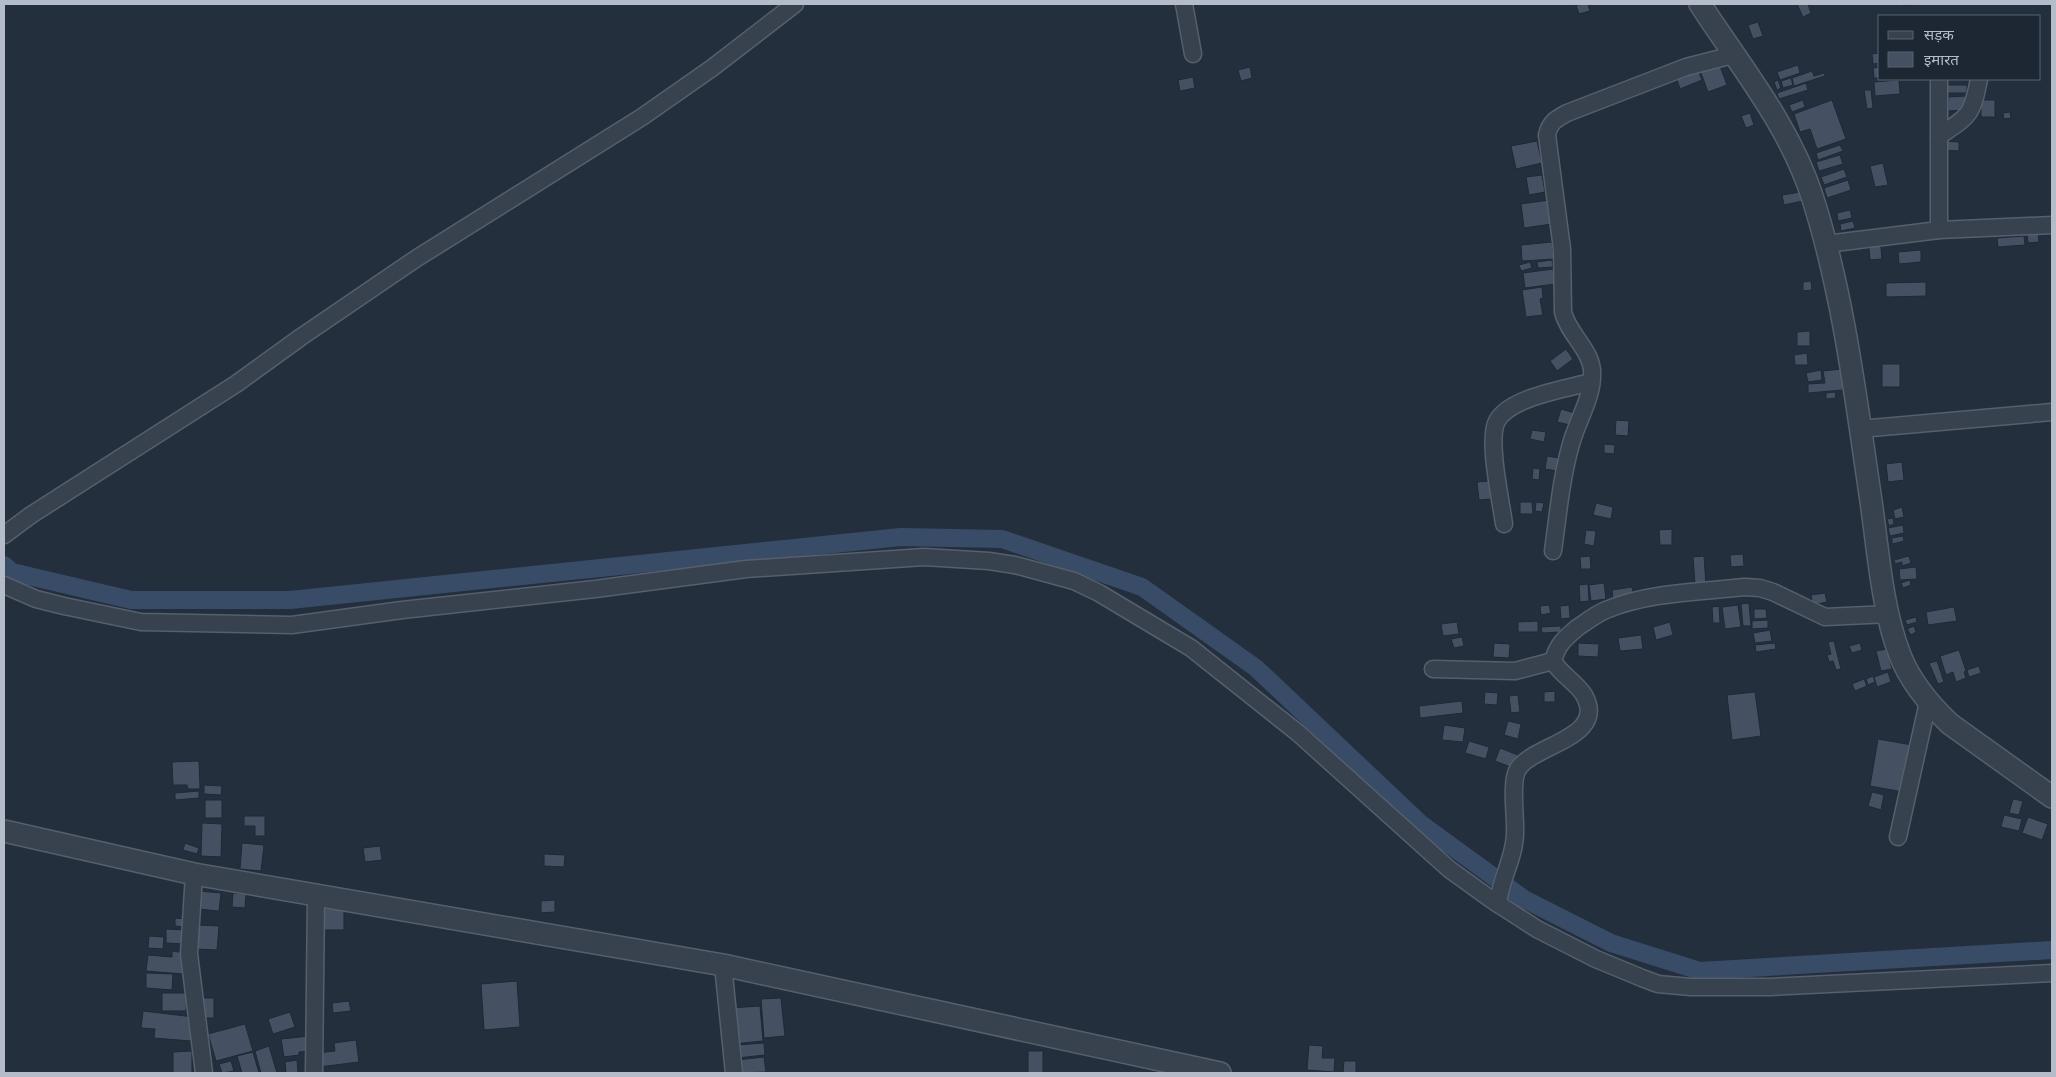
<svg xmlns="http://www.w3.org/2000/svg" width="2056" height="1077" viewBox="0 0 2056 1077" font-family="Helvetica,'Noto Sans Devanagari',sans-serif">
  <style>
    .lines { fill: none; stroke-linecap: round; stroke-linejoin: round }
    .canal { stroke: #394c67; stroke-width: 18 }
    .building { fill: #455162; stroke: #1f2835 }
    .minor-casing { stroke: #565f6c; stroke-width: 19 }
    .tertiary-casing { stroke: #565f6c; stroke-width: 24 }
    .minor { stroke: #38414e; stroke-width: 16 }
    .tertiary { stroke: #38414e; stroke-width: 21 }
  </style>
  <rect width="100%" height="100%" fill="#242f3e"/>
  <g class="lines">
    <polyline class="canal" points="4,565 12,572 131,600 290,600 901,537 1002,539 1142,587 1256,668 1421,824 1524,899 1611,943 1700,971 2052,950"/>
  </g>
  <g class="building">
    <polygon points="1588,4 1590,11 1579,14 1576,5"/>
    <polygon points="1797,4 1808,4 1811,13 1803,17"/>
    <polygon points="1897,4 1914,4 1914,5 1897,6"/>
    <polygon points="1758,22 1763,36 1753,39 1748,25"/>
    <polygon points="1879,53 1880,63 1873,64 1872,54"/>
    <polygon points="1717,58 1727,85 1708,92 1698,65"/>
    <polygon points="1696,65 1702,80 1680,89 1675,74"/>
    <polygon points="1798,65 1800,73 1780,80 1777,72"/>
    <polygon points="1250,67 1252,78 1241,81 1238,70"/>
    <polygon points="1880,67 1880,78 1874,78 1873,68"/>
    <polygon points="1812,71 1814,76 1824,73 1825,76 1794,86 1792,78"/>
    <polygon points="1193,77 1195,88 1180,91 1178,80"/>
    <polygon points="1791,78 1793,85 1783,88 1781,81"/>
    <polygon points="1778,80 1781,88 1777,90 1774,82"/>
    <polygon points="1899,80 1900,94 1875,96 1874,82"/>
    <polygon points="1806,83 1808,90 1779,99 1777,93"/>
    <polygon points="1943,85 1967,85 1967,93 1944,93"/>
    <polygon points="1864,90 1871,90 1873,108 1867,109"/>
    <polygon points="1968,96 1968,110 1948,111 1948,97"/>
    <polygon points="1803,100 1805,107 1792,112 1789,105"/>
    <polygon points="1832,100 1846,139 1817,149 1810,129 1800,132 1794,114"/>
    <rect x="1981" y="100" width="14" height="17"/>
    <polygon points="2010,112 2011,118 2004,119 2003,113"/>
    <polygon points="1750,113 1754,125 1746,128 1741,116"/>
    <polygon points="1537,141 1542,163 1516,169 1511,146"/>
    <polygon points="1944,141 1959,142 1959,151 1944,150"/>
    <polygon points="1840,145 1843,151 1818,160 1816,153"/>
    <polygon points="1840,155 1843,164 1819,171 1816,162"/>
    <polygon points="1883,163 1888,185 1875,187 1870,166"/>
    <polygon points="1844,169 1847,177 1824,185 1821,177"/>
    <polygon points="1542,175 1545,192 1529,195 1526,177"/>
    <polygon points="1848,180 1851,190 1827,198 1824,188"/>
    <polygon points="1801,192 1803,201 1784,205 1782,195"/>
    <polygon points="1549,200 1552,224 1524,228 1521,204"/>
    <polygon points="1850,210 1852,218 1838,221 1837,213"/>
    <polygon points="1853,221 1855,228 1841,231 1840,224"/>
    <polygon points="2038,232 2039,242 2028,243 2027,233"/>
    <polygon points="2024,236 2025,245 1998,247 1997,238"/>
    <polygon points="1880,237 1882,259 1870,260 1869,248 1862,249 1861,240"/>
    <polygon points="1552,242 1554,259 1522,261 1521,245"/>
    <polygon points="1921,250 1921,262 1899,264 1898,252"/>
    <polygon points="1552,260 1553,267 1538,268 1537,262"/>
    <polygon points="1530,262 1532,268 1521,271 1519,265"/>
    <polygon points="1553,269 1555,284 1525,288 1523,273"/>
    <polygon points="1811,281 1812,290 1803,291 1803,282"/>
    <polygon points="1926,282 1926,296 1886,297 1886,283"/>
    <polygon points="1542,287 1543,298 1540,299 1543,315 1526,317 1522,290"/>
    <polygon points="1810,331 1810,346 1797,346 1797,332"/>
    <polygon points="1566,349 1573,359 1557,371 1550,361"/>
    <polygon points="1807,353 1808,365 1795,365 1794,355"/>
    <rect x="1882" y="364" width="18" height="23"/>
    <polygon points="1842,369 1843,390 1808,393 1808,384 1825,383 1823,371"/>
    <polygon points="1821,370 1822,380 1808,382 1806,373"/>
    <polygon points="1835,392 1836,398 1826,399 1826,393"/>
    <polygon points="1561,409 1578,414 1574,426 1557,422"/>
    <polygon points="1616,420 1629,421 1628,436 1615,435"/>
    <polygon points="1532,430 1546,432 1544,442 1530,439"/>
    <polygon points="1604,444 1615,445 1614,454 1604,453"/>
    <polygon points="1547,456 1559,458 1557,471 1545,469"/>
    <polygon points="1902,462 1904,480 1888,482 1886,464"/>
    <polygon points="1533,468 1540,469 1539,480 1532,479"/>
    <polygon points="1489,481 1491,499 1479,500 1477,482"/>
    <polygon points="1520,502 1532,502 1533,514 1520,514"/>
    <polygon points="1536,502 1544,503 1542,512 1535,511"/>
    <polygon points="1596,503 1613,507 1611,519 1593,515"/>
    <polygon points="1902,507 1904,517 1895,519 1893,510"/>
    <polygon points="1893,518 1894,524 1889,526 1887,519"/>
    <polygon points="1903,525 1904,533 1890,536 1888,528"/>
    <polygon points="1672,529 1672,545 1660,545 1659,530"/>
    <polygon points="1586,530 1596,531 1594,546 1584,544"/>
    <polygon points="1903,536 1904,541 1892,544 1892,538"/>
    <polygon points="1743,554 1744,566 1731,567 1730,555"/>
    <polygon points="1590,556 1591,569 1581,569 1580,557"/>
    <polygon points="1704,556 1706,585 1695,585 1693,557"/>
    <polygon points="1909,556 1911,563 1902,566 1902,562 1895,564 1894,560"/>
    <polygon points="1916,567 1917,579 1900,580 1899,569"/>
    <polygon points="1910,580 1911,585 1903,588 1901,583"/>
    <polygon points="1604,583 1606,599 1591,601 1589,585"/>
    <polygon points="1588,584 1589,601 1580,602 1579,585"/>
    <polygon points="1632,587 1634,596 1613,599 1612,590"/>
    <polygon points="1825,593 1827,602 1813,605 1811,595"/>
    <polygon points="1749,603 1751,626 1743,626 1741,604"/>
    <polygon points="1549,605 1551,613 1541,615 1540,606"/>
    <polygon points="1569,605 1570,618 1561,619 1560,606"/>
    <polygon points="1738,605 1741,627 1725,629 1722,607"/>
    <polygon points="1719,606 1720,623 1713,623 1712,607"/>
    <polygon points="1954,607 1957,621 1928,625 1926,612"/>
    <polygon points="1754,609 1766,609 1767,618 1754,619"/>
    <polygon points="1916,617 1917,622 1907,625 1905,620"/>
    <polygon points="1768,620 1768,628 1752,629 1752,621"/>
    <polygon points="1538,621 1538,632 1518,632 1518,622"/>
    <polygon points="1457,622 1459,634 1443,636 1441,624"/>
    <polygon points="1670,622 1673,635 1656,640 1653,627"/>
    <polygon points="1561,626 1561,632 1542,633 1541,627"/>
    <polygon points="1914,626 1916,632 1911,635 1907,629"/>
    <polygon points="1770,630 1772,641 1755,643 1753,633"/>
    <polygon points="1641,635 1643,649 1620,651 1618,638"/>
    <polygon points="1462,637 1464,646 1454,648 1451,639"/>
    <polygon points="1834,641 1841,669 1836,670 1833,661 1829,662 1827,655 1831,654 1828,642"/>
    <polygon points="1494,643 1510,644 1509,658 1493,657"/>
    <polygon points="1578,643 1599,644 1598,657 1578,656"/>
    <polygon points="1775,643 1776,649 1756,652 1755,645"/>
    <polygon points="1860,643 1862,650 1852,653 1849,646"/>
    <polygon points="1887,649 1892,669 1881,671 1876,651"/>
    <polygon points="1959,650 1966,671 1964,672 1966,678 1956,682 1953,672 1946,675 1940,656"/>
    <polygon points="1937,661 1944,682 1938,684 1929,663"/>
    <polygon points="1979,666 1981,673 1969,677 1967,670"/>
    <polygon points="1888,672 1891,682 1877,687 1874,677"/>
    <polygon points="1873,676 1875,682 1868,685 1866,679"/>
    <polygon points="1864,679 1867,686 1855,691 1852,684"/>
    <polygon points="1555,691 1555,702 1544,702 1544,692"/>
    <polygon points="1485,692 1498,693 1497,705 1484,704"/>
    <polygon points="1755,692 1761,736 1732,740 1727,695"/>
    <polygon points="1518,695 1520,712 1511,713 1509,696"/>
    <polygon points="1462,701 1463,713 1420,718 1419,706"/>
    <polygon points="1508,721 1521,724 1518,739 1504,735"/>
    <polygon points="1444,725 1465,728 1463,742 1442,740"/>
    <polygon points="1878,739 1912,745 1903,792 1870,786"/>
    <polygon points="1469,741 1489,747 1486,759 1465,753"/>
    <polygon points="1500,748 1518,755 1513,768 1495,761"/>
    <polygon points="199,761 200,789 188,789 187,785 173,785 172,762"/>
    <polygon points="204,785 222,786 221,795 204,794"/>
    <polygon points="199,791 199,798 175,800 175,793"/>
    <polygon points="1872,792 1884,795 1881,810 1868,806"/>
    <polygon points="2013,799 2023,801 2019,815 2009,813"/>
    <rect x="205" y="800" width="17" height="18"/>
    <polygon points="2004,815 2022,819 2019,831 2001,827"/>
    <polygon points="244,816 265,816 265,836 255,836 255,826 244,826"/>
    <polygon points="2028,817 2048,824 2042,840 2022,833"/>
    <polygon points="202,823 222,824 221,857 201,856"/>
    <polygon points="185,843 199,848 197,854 183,850"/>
    <polygon points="242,843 264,845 261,871 240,869"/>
    <polygon points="380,846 382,860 365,862 363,848"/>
    <polygon points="544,854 565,855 564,867 544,866"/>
    <polygon points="199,891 221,893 219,911 198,909"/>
    <polygon points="233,893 246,894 245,908 232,907"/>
    <polygon points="555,900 555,912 541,913 541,901"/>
    <polygon points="323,902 344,909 344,930 322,930"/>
    <polygon points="175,918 186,919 186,927 175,926"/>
    <polygon points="197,925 219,926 217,950 196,949"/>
    <polygon points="166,929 185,930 185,944 166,943"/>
    <polygon points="149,936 164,937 163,949 148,948"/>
    <polygon points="172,951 185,953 184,974 146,971 148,955 172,957"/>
    <polygon points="146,973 173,974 172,990 146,988"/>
    <polygon points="517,981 520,1027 484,1030 481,984"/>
    <polygon points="162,993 187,993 186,1011 162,1011"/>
    <rect x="202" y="998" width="12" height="20"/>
    <polygon points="781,998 785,1036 764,1038 761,999"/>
    <polygon points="349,1001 351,1011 333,1013 332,1003"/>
    <polygon points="760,1006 763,1041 733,1044 730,1008"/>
    <polygon points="143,1011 194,1017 191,1041 154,1038 155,1029 141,1028"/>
    <polygon points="290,1012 295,1027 273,1034 268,1019"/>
    <polygon points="245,1024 253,1051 216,1061 208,1034"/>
    <polygon points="310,1036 312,1051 299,1052 299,1055 284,1057 281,1039"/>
    <polygon points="356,1040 359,1062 319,1067 317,1053 335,1051 334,1043"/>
    <polygon points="764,1043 765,1055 737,1058 736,1045"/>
    <polygon points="1309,1045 1323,1046 1322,1058 1335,1058 1334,1072 1307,1070"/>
    <polygon points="269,1046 277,1073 261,1073 255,1051"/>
    <polygon points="192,1051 192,1073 173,1073 173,1052"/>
    <rect x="1028" y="1051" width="15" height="22"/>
    <polygon points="253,1052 259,1073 242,1073 237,1056"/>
    <polygon points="764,1057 766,1072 738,1073 737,1060"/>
    <polygon points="297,1060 298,1073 286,1073 285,1062"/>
    <polygon points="231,1061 234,1071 222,1073 219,1064"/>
    <polygon points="1344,1061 1356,1061 1356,1073 1343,1073"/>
  </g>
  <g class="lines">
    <defs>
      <g id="minor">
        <polyline points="1184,4 1193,54"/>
        <polyline points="1939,79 1939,230"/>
        <path d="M 1939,136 C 1969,116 1972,116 1979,79"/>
        <polyline points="1826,244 1939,230 2052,225"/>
        <polyline points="1860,429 2052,412"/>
        <path d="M 1504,524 C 1501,501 1487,439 1497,421 C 1510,397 1566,389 1591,382"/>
        <polyline points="4,535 31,515 236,384 301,337 417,258 642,117 712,68 795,4"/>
        <path d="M 1553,551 C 1558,515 1561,479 1571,444 C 1577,421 1594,396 1592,370 C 1590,349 1568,333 1563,312 L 1562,249 L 1547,135 C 1550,122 1556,119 1567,113 L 1686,67 L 1733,55"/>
        <polyline points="4,585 36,599 64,606 141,622 292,625 402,610 595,589 746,569 924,557 989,561 1015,565 1074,581 1099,593 1191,648 1298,733 1449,869 1492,900 1537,929 1596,959 1642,978 1658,984 1691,987 1770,987 2052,973"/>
        <polyline points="1433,669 1515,671 1553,661"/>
        <polyline points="1898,837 1928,702"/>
        <polyline points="194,874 189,954 204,1073"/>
        <path d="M 1498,904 C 1500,880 1515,857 1515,833 C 1516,818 1510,781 1518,769 C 1534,744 1608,738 1584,695 C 1576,682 1561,675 1553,661 C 1557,645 1565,638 1577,628 C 1586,622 1596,614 1606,610 C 1649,592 1700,592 1745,587 L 1760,588 L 1773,592 L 1825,617 L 1889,614"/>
        <polyline points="723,965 734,1073"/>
        <polyline points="314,1073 316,896"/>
      </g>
      <g id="tertiary">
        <path d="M 1700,4 C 1741,67 1790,126 1813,199 C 1844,297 1856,400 1871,501 C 1878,550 1882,609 1900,655 C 1910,681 1929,704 1950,724 L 2052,797"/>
        <polyline points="4,831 194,874 723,965 1220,1073"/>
      </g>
    </defs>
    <use href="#minor" class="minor-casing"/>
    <use href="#tertiary" class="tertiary-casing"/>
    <use href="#minor" class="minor"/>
    <use href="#tertiary" class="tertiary"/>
  </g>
  <rect width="2056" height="1077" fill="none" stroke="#b4bcc9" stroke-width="10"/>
  <rect x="1878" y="15" width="162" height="65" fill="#1d2633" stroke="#59626f"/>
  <rect x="1888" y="31" width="25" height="8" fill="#38414e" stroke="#59626f"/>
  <text x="1924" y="40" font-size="15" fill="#b4bcc9">सड़क</text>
  <rect x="1888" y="52" width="25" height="15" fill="#455162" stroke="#59626f"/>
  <text x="1924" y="65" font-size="15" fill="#b4bcc9">इमारत</text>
</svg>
